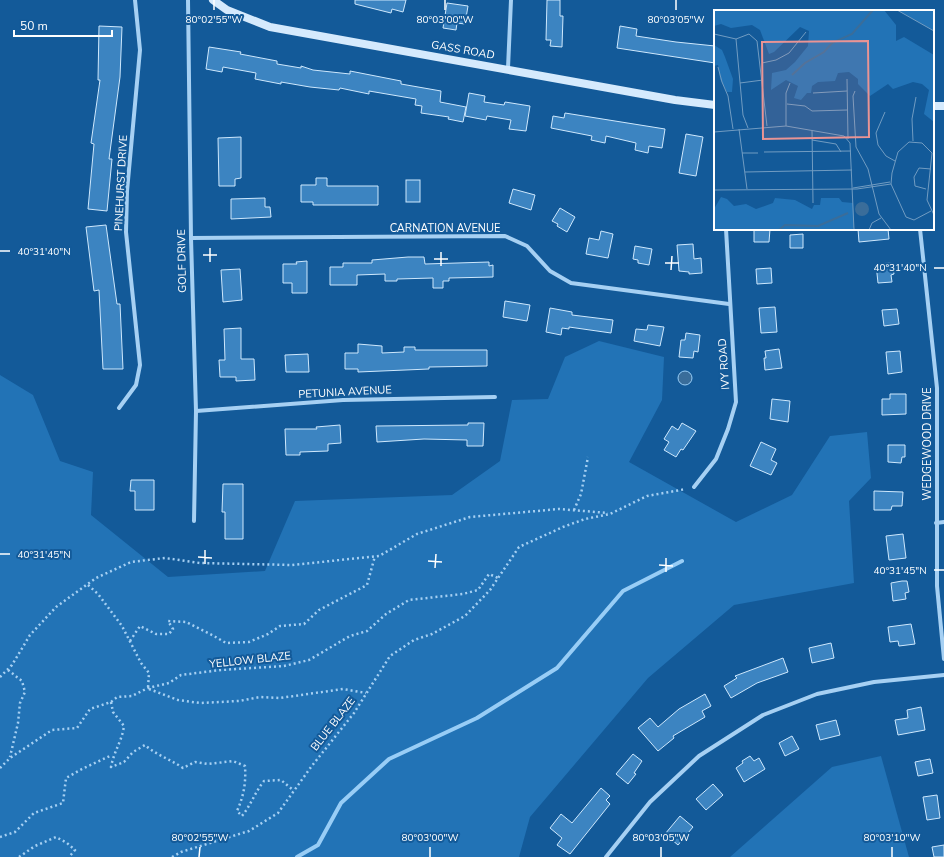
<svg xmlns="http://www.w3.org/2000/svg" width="944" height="857" viewBox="0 0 944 857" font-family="'Nunito Sans',sans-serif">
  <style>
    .green { fill: #2273b6 }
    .water { fill: #3a6d9a; stroke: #98cdf6 }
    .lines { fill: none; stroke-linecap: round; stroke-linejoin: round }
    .stream { stroke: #98cdf6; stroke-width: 4 }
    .building { fill: #3c84c1; stroke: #cee8fd }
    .path { stroke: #a6d0f3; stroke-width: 2.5; stroke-dasharray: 2 3; stroke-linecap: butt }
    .street { stroke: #a6d0f3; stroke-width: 4 }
    .secondary { stroke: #d5eafd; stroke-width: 8 }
    .ticks { fill: none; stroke: #fff; stroke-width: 1.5 }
    .labels { text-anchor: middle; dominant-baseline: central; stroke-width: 4; stroke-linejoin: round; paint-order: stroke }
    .street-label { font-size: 11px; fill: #fff; stroke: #135a99 }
    .inset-river { fill: none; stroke: #3a6d9a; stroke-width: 2 }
    .inset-road { fill: none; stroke: #719cc2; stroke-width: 1 }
    .view { fill: #ea9494; fill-opacity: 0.15; stroke: #ea9494; stroke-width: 2 }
    .inset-edge { fill: none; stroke: #fff; stroke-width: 2 }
    .ticks-label { font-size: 10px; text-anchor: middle; fill: #fff; stroke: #135a99; stroke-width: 4; stroke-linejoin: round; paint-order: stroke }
  </style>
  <rect width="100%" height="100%" fill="#135a99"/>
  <g class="green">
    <polygon points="599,341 664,357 662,400 629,462 736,522 792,495 830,436 867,432 871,478 849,501 854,583 734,605 648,678 530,817 519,857 0,857 0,375 33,395 60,461 93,472 91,515 168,577 265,571 295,501 452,495 500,461 512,400 548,399 565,357"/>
    <polygon points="881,756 909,857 730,857 832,767"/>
  </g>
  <circle class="water" cx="685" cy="378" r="7"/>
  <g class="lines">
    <polyline class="stream" points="297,857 318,845 341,803 389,759 477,718 557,668 623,591 682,561"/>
  </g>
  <g class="building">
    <polygon points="355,0 406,0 403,12 392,9 391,13 355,4"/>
    <polygon points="547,0 560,0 560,16 563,16 562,47 550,46 551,40 546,40"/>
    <polygon points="447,3 468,6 465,24 457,23 456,30 443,28"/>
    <polygon points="99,26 122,27 120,77 109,159 112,159 107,211 88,209 94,144 91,143 100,80 98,80"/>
    <polygon points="620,26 637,29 636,36 676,42 715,46 715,63 617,48"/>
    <polygon points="209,47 241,52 240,54 277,61 277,64 301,68 301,66 313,70 350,74 350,71 401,81 401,84 441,91 440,102 466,107 463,122 448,119 449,117 421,113 422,106 415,105 416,99 369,91 369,94 340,88 339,90 310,87 281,82 281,84 255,79 256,73 223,67 222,72 206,69"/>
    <polygon points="469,93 485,96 484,102 504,105 505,102 530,106 526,131 509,129 511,120 487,116 486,120 465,116"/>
    <polygon points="565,113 665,129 662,148 649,146 648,153 635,150 636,143 606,136 605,143 591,140 592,136 551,128 553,116 564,118"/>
    <polygon points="686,134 703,137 696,176 679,173"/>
    <polygon points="241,137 241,178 235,179 235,186 219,186 218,138"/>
    <polygon points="316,178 327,178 327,186 378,186 378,205 313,205 313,202 301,202 301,185 316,185"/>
    <rect x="406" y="180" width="14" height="22"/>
    <polygon points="513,189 535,195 531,210 509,203"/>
    <polygon points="265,198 265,207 270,207 271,217 231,219 231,199"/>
    <polygon points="560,208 575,217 567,232 557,226 558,224 552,221"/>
    <polygon points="106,225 117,304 120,304 123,369 103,369 99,290 94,291 86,227"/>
    <polygon points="754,229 770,229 769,242 754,242"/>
    <polygon points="858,229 888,229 889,239 859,242"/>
    <polygon points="601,231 613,234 608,258 586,254 589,238 599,240"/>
    <polygon points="803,234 803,248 790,248 790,235"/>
    <polygon points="693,244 694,259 701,258 702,273 689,274 689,272 679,271 677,245"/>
    <polygon points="635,246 652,249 649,265 638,263 638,260 633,259"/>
    <polygon points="408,257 424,257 425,264 489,262 489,266 493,265 493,277 449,278 449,281 443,281 443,288 433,288 433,278 397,279 397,281 385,281 385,274 357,275 357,285 330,285 330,267 343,267 343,263 372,263 372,260"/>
    <polygon points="307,261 307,293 292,293 292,283 283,283 283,264 297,264 296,262"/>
    <polygon points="892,263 894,274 891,275 892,282 878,283 876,264"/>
    <polygon points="771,268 772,283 757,284 756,269"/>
    <polygon points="240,269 242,300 223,302 221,270"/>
    <polygon points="505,301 530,305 527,321 503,317"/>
    <polygon points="775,307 777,332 761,333 759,308"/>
    <polygon points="550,308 572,312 572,315 613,320 611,333 569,327 569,329 562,328 561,335 546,332"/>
    <polygon points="897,309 899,324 884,326 882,310"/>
    <polygon points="648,325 664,327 660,346 634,341 636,329 647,330"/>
    <polygon points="241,328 241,359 254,359 255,380 236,381 236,377 220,377 219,360 225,360 224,329"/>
    <polygon points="686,333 700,335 698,352 694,351 693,358 679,357 681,340 685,340"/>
    <polygon points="358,344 382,346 382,353 404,352 404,347 415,347 415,350 487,350 487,366 429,367 429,369 358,372 358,369 345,369 345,353 358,353"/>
    <polygon points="779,349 782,368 765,370 764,358 766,358 765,351"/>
    <polygon points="900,351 902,372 888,374 886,352"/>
    <polygon points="308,354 309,372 286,372 285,355"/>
    <polygon points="890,394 906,394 906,414 882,415 882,399 890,399"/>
    <polygon points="772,399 790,401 788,422 770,419"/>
    <polygon points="468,423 484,423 483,446 467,446 467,440 424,439 377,442 376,426 468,425"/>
    <polygon points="682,423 696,431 683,450 681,449 676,457 664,450 669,442 664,439 672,426 678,430"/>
    <polygon points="340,425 341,443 328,444 328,451 300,452 300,455 286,455 285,429 317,429 316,427"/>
    <polygon points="761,442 776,449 771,460 777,463 771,475 750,466"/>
    <polygon points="888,445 905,445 905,457 902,457 901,463 888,462"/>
    <polygon points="131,480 154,480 154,510 135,510 135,491 130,491"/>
    <polygon points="223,484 243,484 243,539 225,539 225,512 222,512"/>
    <polygon points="874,491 903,492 902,506 892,506 891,510 874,510"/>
    <polygon points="903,534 906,558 889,560 886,536"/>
    <polygon points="902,581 907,581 909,592 905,593 906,599 893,601 891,583"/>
    <polygon points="911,624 915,644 899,646 898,641 890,642 888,627"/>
    <polygon points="831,643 834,658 812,663 809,648"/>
    <polygon points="783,658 788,672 757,683 731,698 724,686 737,678 735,676"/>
    <polygon points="705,694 711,706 702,711 705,717 673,736 674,738 658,751 638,728 650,718 658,727 679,709"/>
    <polygon points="921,707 925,730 898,735 895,720 908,718 907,710"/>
    <polygon points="836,720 840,735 820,740 816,725"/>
    <polygon points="792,736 799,749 785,756 779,743"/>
    <polygon points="633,754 642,761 634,773 636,774 628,784 616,774"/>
    <polygon points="750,756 754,761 759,758 765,769 744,782 736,768 743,763 742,761"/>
    <polygon points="930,759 933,773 918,776 915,762"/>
    <polygon points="713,784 723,795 706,810 696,799"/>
    <polygon points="601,788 610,796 606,800 610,804 570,854 557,845 562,838 550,828 561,814 572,823"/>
    <polygon points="937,795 940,818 927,820 923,797"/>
    <polygon points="680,816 693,827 678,845 665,834"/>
    <polygon points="944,845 944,857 934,857 932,847"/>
  </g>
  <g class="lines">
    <g class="path">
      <polyline points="574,510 581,494 588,457"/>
      <polyline points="88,585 98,594 122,626 141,663 149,673 148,688"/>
      <polyline points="130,641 140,626 156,634 169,634 173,629 168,621 186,622 214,636 226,643 249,642 268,634 280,626 304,624 319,610 367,585 375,556"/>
      <polyline points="8,670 22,681 25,692 20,703 18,723 10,757"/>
      <polyline points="0,677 12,665 30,635 56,607 96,578 131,562 165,558 200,563 292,565 379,556 417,534 470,517 559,509 608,513"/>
      <polyline points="149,689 178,700 200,703 239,701 260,697 280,698 343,689 366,693"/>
      <path d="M 111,702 L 113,712 L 124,726 C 122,741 114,751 111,767 L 124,762 L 133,752 L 145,745 C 156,755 170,759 183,768 L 195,762 L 208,764 L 233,761 L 245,766 C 246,783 244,795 237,811 L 242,816 C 251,805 255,792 264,781 L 281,780 L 293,790"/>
      <polyline points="0,768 10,758 52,730 77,728 90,709 111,702 117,697 132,696 148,688 169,683 181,675 221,670 284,666 309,660 350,636 367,631 386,614 409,600 463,594 478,590 489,574 498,578"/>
      <polyline points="0,837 15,832 34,813 63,803 66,778 82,769 112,755"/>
      <polyline points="19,857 35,846 56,837 67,843 75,850 69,857"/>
      <polyline points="172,857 181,852 249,831 278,813 311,767 354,713 390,656 414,640 432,634 465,616 490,590 519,547 563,527 585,519 610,514 647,496 686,489"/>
    </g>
    <g class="street">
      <polyline points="188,0 191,238 196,411 194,521"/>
      <polyline points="508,68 511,0"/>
      <polyline points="920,229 937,388 937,586 944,659"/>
      <polyline points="191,238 505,236 527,246 550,271 571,283 729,304"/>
      <polyline points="119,408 136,385 140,365 126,232 127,191 140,50 135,0"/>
      <polyline points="196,411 343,400 495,397"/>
      <polyline points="694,487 716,459 728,429 736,402 726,229"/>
      <polyline points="936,523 944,522"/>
      <polyline points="606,857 650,802 699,756 763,715 817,694 874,682 944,675"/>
    </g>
    <g class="secondary">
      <polyline points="213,0 227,10 270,27 675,100 715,105"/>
      <polyline points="933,106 944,106"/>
    </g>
  </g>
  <path class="ticks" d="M 214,10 L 214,0M 445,10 L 445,0M 676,10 L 676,0M 0,251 L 10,251M 203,255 L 217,255M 434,259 L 448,259M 210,262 L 210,248M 665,263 L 679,263M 441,266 L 441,252M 934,268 L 944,268M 671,270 L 672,256M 0,554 L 10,554M 198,557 L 212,558M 428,561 L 442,562M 205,564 L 205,550M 659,565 L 673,566M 435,568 L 436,554M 934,570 L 944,570M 666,572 L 666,558M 199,857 L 200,847M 430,857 L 430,847M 661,857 L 661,847M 892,857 L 892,847"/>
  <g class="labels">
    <g class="street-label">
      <text transform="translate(463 50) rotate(10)">GASS ROAD</text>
      <text transform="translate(121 183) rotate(-87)">PINEHURST DRIVE</text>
      <text x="445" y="228">CARNATION AVENUE</text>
      <text transform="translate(182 261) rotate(-91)">GOLF DRIVE</text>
      <text transform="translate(724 364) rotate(-94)">IVY ROAD</text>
      <text transform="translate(345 392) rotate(-3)">PETUNIA AVENUE</text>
      <text transform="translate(927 444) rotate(-90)">WEDGEWOOD DRIVE</text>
      <text transform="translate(250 660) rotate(-6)">YELLOW BLAZE</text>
      <text transform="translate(333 724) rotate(-52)">BLUE BLAZE</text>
    </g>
  </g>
  <g transform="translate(714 10)">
    <rect width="220" height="220" fill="#135a99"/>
    <path d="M 0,0 L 170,0 L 182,15 L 182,31 L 190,27 L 220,45 L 220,112 L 210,104 L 215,80 L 208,74 L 199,72 L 179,79 L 174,74 L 156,86 L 144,74 L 144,69 L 135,62 L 124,63 L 121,71 L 104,72 L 98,76 L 97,83 L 93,83 L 87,90 L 80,88 L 84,76 L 72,70 L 57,80 L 58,63 L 72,60 L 81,52 L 94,36 L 95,21 L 86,17 L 60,42 L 55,44 L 46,20 L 38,15 L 17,18 L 7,14 L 0,16 ZM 183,0 L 220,0 L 220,21 ZM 0,35 L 8,40 L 11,47 L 19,69 L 18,82 L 13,82 L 6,69 L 4,55 L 0,56 ZM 7,187 L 13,189 L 20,196 L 32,194 L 42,199 L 59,193 L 61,188 L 81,190 L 98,199 L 100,195 L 106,195 L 107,188 L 125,188 L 128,192 L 139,193 L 140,217 L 138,220 L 0,220 L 0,199 Z" fill="#2273b6"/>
    <path d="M141 199a7 7 0 1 1 14 0a7 7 0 1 1-14 0Z" fill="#3a6d9a"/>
    <path class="inset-river" d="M 78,65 L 91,53 L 110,42 L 118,33 L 138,24 L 159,0M 65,220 L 71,215 L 104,216 L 134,203"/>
    <path class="inset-road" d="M 183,0 L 220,21M 0,24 L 22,29M 22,29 L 35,24 L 43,31 L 53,116M 22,29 L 29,105 L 34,118M 48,53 L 62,50 L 75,43 L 92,22M 4,57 L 8,72 L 14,86 L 19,119M 133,69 L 134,129M 26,73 L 49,70M 141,81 L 139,86 L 142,137 L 154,159 L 165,204 L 177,220M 99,83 L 133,81M 73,94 L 91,96 L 98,101 L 133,100M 171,102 L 162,123 L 164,135 L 172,146 L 181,151M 72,116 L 72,83 L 76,73M 25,119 L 33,179M 98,120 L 99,193M 0,122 L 72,116 L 130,126 L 136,133 L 140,220M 98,130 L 122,134 L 127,142M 199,131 L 198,109 L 202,87M 50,142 L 137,141M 28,143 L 44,143M 31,162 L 138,160M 139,178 L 176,172M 212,179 L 201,176 L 200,167 L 205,158 L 217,159M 0,180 L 143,179 L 177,174M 217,201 L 200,210 L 192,207 L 177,174 L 178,163 L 184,142 L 195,132 L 208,133 L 218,143 L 213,190 L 220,205M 155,220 L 158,213 L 167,208"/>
    <path class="view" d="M 154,31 L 155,127 L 49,129 L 48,32 Z"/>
    <rect width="220" height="220" class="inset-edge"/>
  </g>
  <g class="ticks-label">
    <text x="214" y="23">80°02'55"W</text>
    <text x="445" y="23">80°03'00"W</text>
    <text x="676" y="23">80°03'05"W</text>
    <text x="44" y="255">40°31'40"N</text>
    <text x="900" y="271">40°31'40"N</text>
    <text x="44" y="558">40°31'45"N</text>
    <text x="900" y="574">40°31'45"N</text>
    <text x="200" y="841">80°02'55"W</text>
    <text x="430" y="841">80°03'00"W</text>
    <text x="661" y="841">80°03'05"W</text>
    <text x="892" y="841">80°03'10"W</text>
  </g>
  <path d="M14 30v6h98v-6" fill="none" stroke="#ffffff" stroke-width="2"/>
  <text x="20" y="30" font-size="12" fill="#ffffff" stroke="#135a99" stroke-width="3" paint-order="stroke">50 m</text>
</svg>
